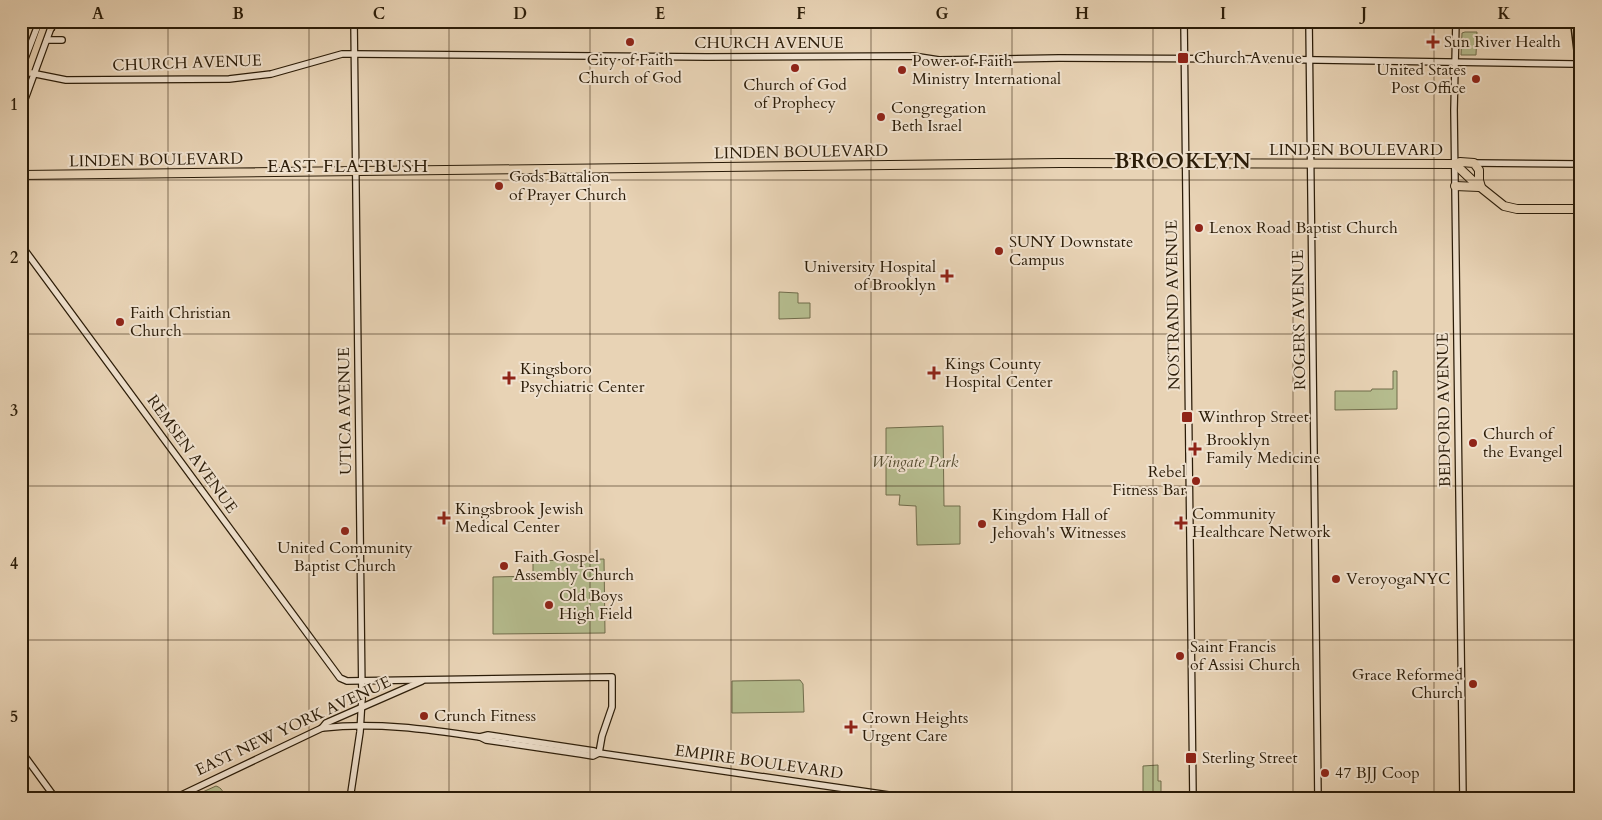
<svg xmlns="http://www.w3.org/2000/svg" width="1602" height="820" viewBox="0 0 1602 820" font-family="Cardo,serif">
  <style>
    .green { fill: #b5bc8e; stroke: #706c4b }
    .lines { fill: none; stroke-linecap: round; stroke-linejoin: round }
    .secondary-casing { stroke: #2b1c08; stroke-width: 8 }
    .primary-casing { stroke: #2b1c08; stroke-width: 9 }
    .highway-casing { stroke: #2b1c08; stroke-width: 10 }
    .secondary { stroke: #f0e2cf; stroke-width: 5.5 }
    .primary { stroke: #e8d3b5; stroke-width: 6 }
    .highway { stroke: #e8d3b5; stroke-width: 8 }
    .grid { fill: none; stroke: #2b1c08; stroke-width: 1; stroke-opacity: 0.55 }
    .poi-dot { fill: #8f2418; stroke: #f0e2cf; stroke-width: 2 }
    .labels { text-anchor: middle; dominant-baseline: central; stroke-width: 4; stroke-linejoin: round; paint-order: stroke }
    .poi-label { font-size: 16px; fill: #2b1c08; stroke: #f0e2cf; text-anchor: start }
    .street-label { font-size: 16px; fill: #2b1c08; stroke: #f0e2cf }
    .park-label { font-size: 16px; font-style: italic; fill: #544c30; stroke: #f0e2cf }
    .neighbourhood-label { font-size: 18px; letter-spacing: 1px; fill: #2b1c08; stroke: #f0e2cf }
    .district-label { font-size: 21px; font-weight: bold; letter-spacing: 1px; fill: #2b1c08; stroke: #f0e2cf }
    .neatline { fill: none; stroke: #2b1c08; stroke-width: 2 }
    .grid-label { font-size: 16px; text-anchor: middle; font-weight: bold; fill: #2b1c08 }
  </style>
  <rect width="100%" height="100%" fill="#e8d3b5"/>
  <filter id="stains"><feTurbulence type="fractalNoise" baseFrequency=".004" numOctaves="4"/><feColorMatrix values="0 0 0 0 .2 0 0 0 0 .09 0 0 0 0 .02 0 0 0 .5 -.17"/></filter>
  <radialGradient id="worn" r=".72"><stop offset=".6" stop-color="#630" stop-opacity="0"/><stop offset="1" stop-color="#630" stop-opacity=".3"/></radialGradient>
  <g class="green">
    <polygon points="1465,32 1477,32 1476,55 1461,55 1462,33"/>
    <polygon points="779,292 798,293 798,303 810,303 810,318 779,319"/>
    <polygon points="1393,371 1397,371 1397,409 1335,410 1335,391 1371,391 1372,389 1393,389"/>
    <polygon points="943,426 944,506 960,506 960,544 917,545 916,506 899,505 900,495 886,495 886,428"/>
    <polygon points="604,559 605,633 493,634 493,577 533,576 533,561"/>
    <polygon points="800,680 803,684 804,712 732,713 732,681"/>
    <polygon points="1158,765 1158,781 1161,781 1161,796 1143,796 1143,766"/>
    <path d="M 216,786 C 222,788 224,792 224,799 L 187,799 Z"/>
  </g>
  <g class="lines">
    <defs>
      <g id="secondary">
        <polyline points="1184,21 1193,799"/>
        <polyline points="1309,21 1318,799"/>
        <polyline points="1456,21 1454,110 1463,799"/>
        <polyline points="47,40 62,40"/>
        <polyline points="21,69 38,25"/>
        <polyline points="21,71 66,80 229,79 271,74 342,54 355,54 707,57 913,56 939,60 1059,58 1262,59 1574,64 1579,63"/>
        <polyline points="21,110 52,25"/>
        <polyline points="1474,163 1581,164"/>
        <polyline points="21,245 340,678 347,681 612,677 612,707 602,736 599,753"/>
        <path d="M 322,728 C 376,722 426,729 480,737 L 486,740 L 581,754 L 593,756 L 599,753"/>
        <polyline points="480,737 488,735 594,751 599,753 916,799"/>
        <polyline points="21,751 56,799"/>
        <polyline points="173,799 322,728 326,723 422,681"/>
        <polyline points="350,799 360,732 362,698 354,21"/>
      </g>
      <g id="primary">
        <polyline points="1574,21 1581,79"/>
        <polyline points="37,27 43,21"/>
        <polyline points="51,28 52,21"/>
        <polyline points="21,90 46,21"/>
      </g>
      <g id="highway">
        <polyline points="1455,164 1474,182 1504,206 1517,209 1581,209"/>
        <polyline points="21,175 1060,163 1455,164 1460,162 1474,163 1479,170 1479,180 1481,187"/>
        <polyline points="1455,186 1479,187"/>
      </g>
    </defs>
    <use href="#secondary" class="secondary-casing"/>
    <use href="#primary" class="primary-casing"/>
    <use href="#highway" class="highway-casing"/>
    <use href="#secondary" class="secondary"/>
    <use href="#primary" class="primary"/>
    <use href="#highway" class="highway"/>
  </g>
  <path class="grid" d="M 168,21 L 168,799M 309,21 L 309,799M 449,21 L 449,799M 590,21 L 590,799M 731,21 L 731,799M 871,21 L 871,799M 1012,21 L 1012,799M 1153,21 L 1153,799M 1293,21 L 1293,799M 1434,21 L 1434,799M 21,180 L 1581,180M 21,334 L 1581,334M 21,486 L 1581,486M 21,640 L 1581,640"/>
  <g class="poi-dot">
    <circle cx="630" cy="42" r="5"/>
    <path d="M1430.5 34.5h5v5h5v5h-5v5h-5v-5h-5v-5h5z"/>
    <rect x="1177" y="52" width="12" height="12" rx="2.5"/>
    <circle cx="795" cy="68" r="5"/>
    <circle cx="902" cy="70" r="5"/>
    <circle cx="1476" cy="79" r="5"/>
    <circle cx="881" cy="117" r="5"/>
    <circle cx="499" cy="186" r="5"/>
    <circle cx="1199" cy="228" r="5"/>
    <circle cx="999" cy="251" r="5"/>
    <path d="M944.5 268.5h5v5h5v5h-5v5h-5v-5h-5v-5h5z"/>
    <circle cx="120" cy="322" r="5"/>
    <path d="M931.5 365.5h5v5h5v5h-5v5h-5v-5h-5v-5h5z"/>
    <path d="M506.5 370.5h5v5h5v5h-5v5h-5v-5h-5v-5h5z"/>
    <rect x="1181" y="411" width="12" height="12" rx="2.5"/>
    <circle cx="1473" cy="443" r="5"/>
    <path d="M1192.5 441.5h5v5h5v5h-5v5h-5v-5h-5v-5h5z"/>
    <circle cx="1196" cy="481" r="5"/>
    <path d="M441.5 510.5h5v5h5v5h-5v5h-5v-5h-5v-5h5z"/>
    <path d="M1178.5 515.5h5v5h5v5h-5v5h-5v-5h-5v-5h5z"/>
    <circle cx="982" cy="524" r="5"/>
    <circle cx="345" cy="531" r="5"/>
    <circle cx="504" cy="566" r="5"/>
    <circle cx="1336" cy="579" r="5"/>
    <circle cx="549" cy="605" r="5"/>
    <circle cx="1180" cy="656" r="5"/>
    <circle cx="1473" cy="684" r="5"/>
    <circle cx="424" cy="716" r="5"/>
    <path d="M848.5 719.5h5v5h5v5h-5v5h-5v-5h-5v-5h5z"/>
    <rect x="1185" y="752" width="12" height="12" rx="2.5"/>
    <circle cx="1325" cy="773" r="5"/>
  </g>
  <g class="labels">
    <g class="poi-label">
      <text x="1444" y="42">Sun River Health</text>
      <text x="1194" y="58">Church Avenue</text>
      <text x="630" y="60" text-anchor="middle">City of Faith<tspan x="630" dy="18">Church of God</tspan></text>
      <text x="912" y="61">Power of Faith<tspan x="912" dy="18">Ministry International</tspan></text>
      <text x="1466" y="70" text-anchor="end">United States<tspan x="1466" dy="18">Post Office</tspan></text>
      <text x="795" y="85" text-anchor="middle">Church of God<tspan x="795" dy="18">of Prophecy</tspan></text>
      <text x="891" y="108">Congregation<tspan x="891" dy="18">Beth Israel</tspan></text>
      <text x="509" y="177">Gods Battalion<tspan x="509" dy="18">of Prayer Church</tspan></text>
      <text x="1209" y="228">Lenox Road Baptist Church</text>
      <text x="1009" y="242">SUNY Downstate<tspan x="1009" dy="18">Campus</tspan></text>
      <text x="936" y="267" text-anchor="end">University Hospital<tspan x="936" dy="18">of Brooklyn</tspan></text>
      <text x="130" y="313">Faith Christian<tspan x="130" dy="18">Church</tspan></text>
      <text x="945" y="364">Kings County<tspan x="945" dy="18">Hospital Center</tspan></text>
      <text x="520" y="369">Kingsboro<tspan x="520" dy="18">Psychiatric Center</tspan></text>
      <text x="1198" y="417">Winthrop Street</text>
      <text x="1483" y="434">Church of<tspan x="1483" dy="18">the Evangel</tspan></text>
      <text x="1206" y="440">Brooklyn<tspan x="1206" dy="18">Family Medicine</tspan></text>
      <text x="1186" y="472" text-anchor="end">Rebel<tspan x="1186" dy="18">Fitness Bar</tspan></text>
      <text x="455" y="509">Kingsbrook Jewish<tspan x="455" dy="18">Medical Center</tspan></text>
      <text x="1192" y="514">Community<tspan x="1192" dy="18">Healthcare Network</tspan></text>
      <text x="992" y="515">Kingdom Hall of<tspan x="992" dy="18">Jehovah's Witnesses</tspan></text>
      <text x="345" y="548" text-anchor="middle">United Community<tspan x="345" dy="18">Baptist Church</tspan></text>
      <text x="514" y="557">Faith Gospel<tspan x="514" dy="18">Assembly Church</tspan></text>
      <text x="1346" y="579">VeroyogaNYC</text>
      <text x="559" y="596">Old Boys<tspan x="559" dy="18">High Field</tspan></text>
      <text x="1190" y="647">Saint Francis<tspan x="1190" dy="18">of Assisi Church</tspan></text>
      <text x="1463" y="675" text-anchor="end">Grace Reformed<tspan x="1463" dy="18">Church</tspan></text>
      <text x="434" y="716">Crunch Fitness</text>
      <text x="862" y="718">Crown Heights<tspan x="862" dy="18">Urgent Care</tspan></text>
      <text x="1202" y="758">Sterling Street</text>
      <text x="1335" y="773">47 BJJ Coop</text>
    </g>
    <g class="street-label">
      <text x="769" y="43">CHURCH AVENUE</text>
      <text transform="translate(187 63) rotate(-2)">CHURCH AVENUE</text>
      <text x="1356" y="150">LINDEN BOULEVARD</text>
      <text transform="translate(801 152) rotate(-1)">LINDEN BOULEVARD</text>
      <text transform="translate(156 160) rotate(-1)">LINDEN BOULEVARD</text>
      <text transform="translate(1173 305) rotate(-91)">NOSTRAND AVENUE</text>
      <text transform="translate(1299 320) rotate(-91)">ROGERS AVENUE</text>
      <text transform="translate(1444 410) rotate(-91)">BEDFORD AVENUE</text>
      <text transform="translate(345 411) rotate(-91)">UTICA AVENUE</text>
      <text transform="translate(192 454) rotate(54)">REMSEN AVENUE</text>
      <text transform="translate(293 726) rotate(-25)">EAST NEW YORK AVENUE</text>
      <text transform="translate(759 762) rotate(8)">EMPIRE BOULEVARD</text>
    </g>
    <g class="park-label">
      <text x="915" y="462">Wingate Park</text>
    </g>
    <g class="neighbourhood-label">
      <text x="348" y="166">EAST FLATBUSH</text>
    </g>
    <g class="district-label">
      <text x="1183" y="161">BROOKLYN</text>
    </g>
  </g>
  <rect width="1602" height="820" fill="none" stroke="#e8d3b5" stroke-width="55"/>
  <rect x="28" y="28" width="1546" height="764" class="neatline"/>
  <g class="grid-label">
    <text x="98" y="19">A</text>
    <text x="238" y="19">B</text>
    <text x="379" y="19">C</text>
    <text x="520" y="19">D</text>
    <text x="660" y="19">E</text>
    <text x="801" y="19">F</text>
    <text x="942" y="19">G</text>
    <text x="1082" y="19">H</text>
    <text x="1223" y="19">I</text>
    <text x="1364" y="19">J</text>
    <text x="1504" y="19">K</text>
    <text x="14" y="110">1</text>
    <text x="14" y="263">2</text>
    <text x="14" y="416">3</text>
    <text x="14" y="569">4</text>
    <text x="14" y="722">5</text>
  </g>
  <rect width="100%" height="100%" filter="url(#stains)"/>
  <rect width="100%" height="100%" fill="url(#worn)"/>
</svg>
